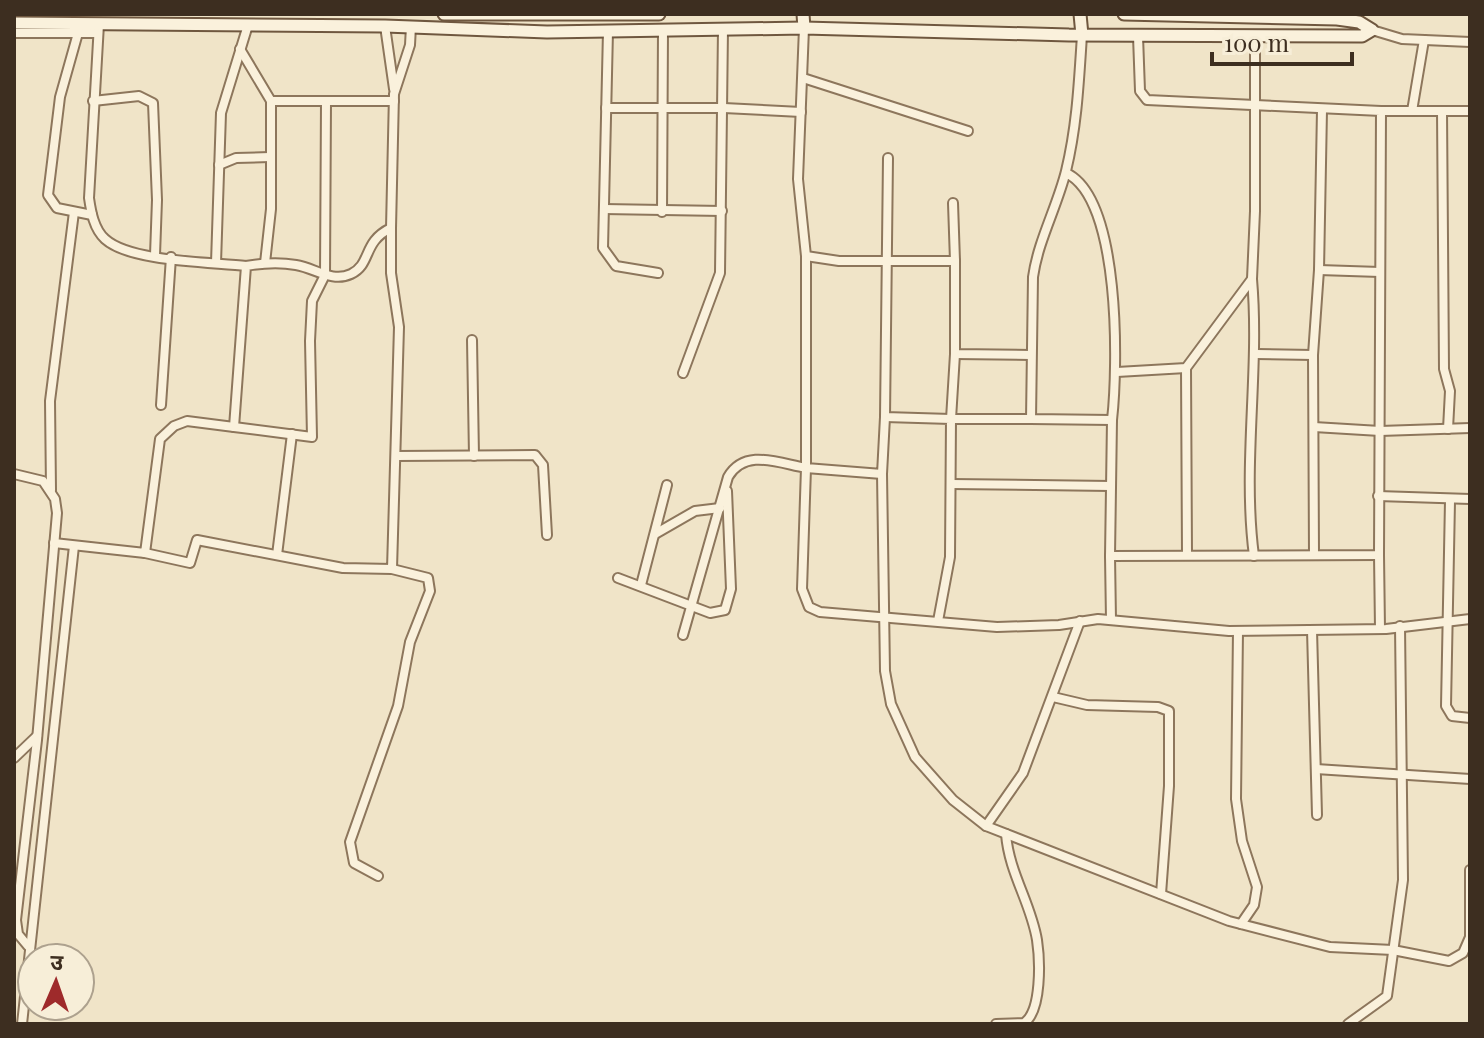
<svg xmlns="http://www.w3.org/2000/svg" width="1484" height="1038" viewBox="0 0 1484 1038" font-family="'Playfair Display','Noto Sans Devanagari',serif">
  <style>
    .lines { fill: none; stroke-linecap: round; stroke-linejoin: round }
    .street-casing { stroke: #8d765c; stroke-width: 12 }
    .secondary-casing { stroke: #6f573f; stroke-width: 15 }
    .street { stroke: #faf1dc; stroke-width: 8 }
    .secondary { stroke: #faf1dc; stroke-width: 11 }
  </style>
  <rect width="100%" height="100%" fill="#f0e4c8"/>
  <g class="lines">
    <defs>
      <g id="street">
        <path d="M 99,24 L 89,198 C 91,212 94,229 105,239 C 130,262 211,262 246,266"/>
        <polyline points="385,26 394,89"/>
        <polyline points="804,28 798,179 806,256 839,261 955,261 955,354 1031,355"/>
        <polyline points="1372,30 1402,39 1470,42"/>
        <polyline points="608,31 603,248 616,266 658,273"/>
        <polyline points="14,33 98,33"/>
        <polyline points="78,33 60,97 48,195 57,208 92,215"/>
        <polyline points="240,49 271,101 394,101"/>
        <polyline points="803,78 968,131"/>
        <polyline points="93,101 139,96 153,103 157,200 155,255"/>
        <polyline points="606,108 724,108 801,112"/>
        <polyline points="1381,111 1470,111"/>
        <polyline points="1412,111 1424,40"/>
        <polyline points="1442,111 1444,369 1450,391 1448,429"/>
        <polyline points="888,158 885,417 951,419 950,557 938,621"/>
        <polyline points="219,165 236,158 270,157"/>
        <path d="M 1066,173 C 1121,198 1118,367 1112,420 L 1031,419 L 1033,277 C 1038,241 1057,207 1066,171 C 1077,126 1079,81 1082,35"/>
        <polyline points="953,203 955,261"/>
        <polyline points="604,209 722,211"/>
        <polyline points="662,212 663,30"/>
        <polyline points="806,256 806,468 882,474 885,417"/>
        <polyline points="216,263 221,113 248,25"/>
        <polyline points="265,263 271,209 271,101"/>
        <polyline points="1319,270 1380,272"/>
        <path d="M 1252,279 C 1260,371 1242,464 1254,556"/>
        <polyline points="472,340 474,456"/>
        <polyline points="955,354 951,419 1031,419"/>
        <polyline points="1256,354 1313,355"/>
        <polyline points="1186,368 1187,555"/>
        <polyline points="1117,372 1186,368 1252,279 1255,211 1255,37"/>
        <polyline points="683,373 720,273 723,29"/>
        <polyline points="161,405 171,257"/>
        <polyline points="1112,420 1110,556 1379,555 1381,111 1147,100 1140,91 1138,36"/>
        <polyline points="234,427 312,437 310,341 312,301 325,275 326,102"/>
        <polyline points="1314,427 1380,431 1470,428"/>
        <polyline points="396,456 535,455 543,465 547,535"/>
        <polyline points="14,474 43,481 55,499 57,513 37,740 16,920 18,934 28,946"/>
        <polyline points="882,474 885,671 891,704 915,757 953,800 986,826 1229,921 1330,947 1393,950 1449,961 1463,953 1470,937"/>
        <polyline points="951,484 1111,486"/>
        <polyline points="51,490 50,401 74,212"/>
        <polyline points="1378,496 1470,499"/>
        <polyline points="1450,501 1446,706 1452,716 1470,718"/>
        <polyline points="655,534 695,511 720,508"/>
        <path d="M 54,543 L 145,553 L 160,439 L 174,426 L 187,421 L 234,427 L 246,266 C 263,263 279,262 296,265 C 315,268 332,283 351,274 C 372,264 362,242 391,228 L 394,94 L 410,45 L 411,26"/>
        <polyline points="145,553 190,563 197,540 343,568 392,569 399,327 391,273 391,228"/>
        <polyline points="1314,553 1313,355 1319,270 1322,110"/>
        <polyline points="277,555 292,434"/>
        <polyline points="1379,555 1380,629"/>
        <polyline points="1110,556 1111,620"/>
        <polyline points="618,578 710,613 725,610 731,589 727,491"/>
        <polyline points="641,585 667,485"/>
        <polyline points="1312,630 1317,815"/>
        <polyline points="1238,631 1236,799 1242,841 1257,887 1254,905 1241,924"/>
        <path d="M 683,635 L 728,477 C 745,448 778,463 806,468 L 802,589 L 809,607 L 820,612 L 997,627 L 1059,625 L 1098,619 L 1229,631 L 1386,629 L 1470,619"/>
        <polyline points="1053,697 1087,705 1158,707 1169,711 1169,786 1161,894"/>
        <polyline points="14,758 37,736"/>
        <polyline points="1316,769 1470,779"/>
        <polyline points="986,826 1023,773 1080,621"/>
        <polyline points="378,876 354,863 350,842 398,706 410,642 430,591 428,578 392,569"/>
        <polyline points="1470,937 1470,870"/>
        <polyline points="22,1024 74,546"/>
        <path d="M 996,1024 L 1024,1023 C 1042,1011 1040,960 1037,940 C 1031,903 1009,873 1006,834"/>
        <polyline points="1348,1024 1387,996 1403,880 1400,626"/>
      </g>
      <g id="secondary">
        <polyline points="444,14 659,14"/>
        <polyline points="803,14 804,28"/>
        <polyline points="1080,14 1082,35"/>
        <polyline points="14,23 385,26 547,32 804,28 1069,35 1362,36 1372,30 1359,22 1337,19 1124,14"/>
      </g>
    </defs>
    <use href="#street" class="street-casing"/>
    <use href="#secondary" class="secondary-casing"/>
    <use href="#street" class="street"/>
    <use href="#secondary" class="secondary"/>
  </g>
  <rect width="1484" height="1038" fill="none" stroke="#3d2e20" stroke-width="32"/>
  <g transform="translate(56 982) rotate(2)"><circle r="38" fill="#f7eed8" stroke="#ada18e" stroke-width="2"/>
  <path d="M0-6L14 30L0 20L-14 30Z" fill="#9e2a2b"/>
  <text y="-12" font-size="22" font-weight="bold" text-anchor="middle" fill="#3d2e20">उ</text>
  </g>
  <path d="M1212 52v12h140v-12" fill="none" stroke="#3d2e20" stroke-width="4"/>
  <text x="1224" y="52" font-size="24" fill="#3d2e20" stroke="#f7eed8" stroke-width="6" paint-order="stroke">100 m</text>
</svg>
